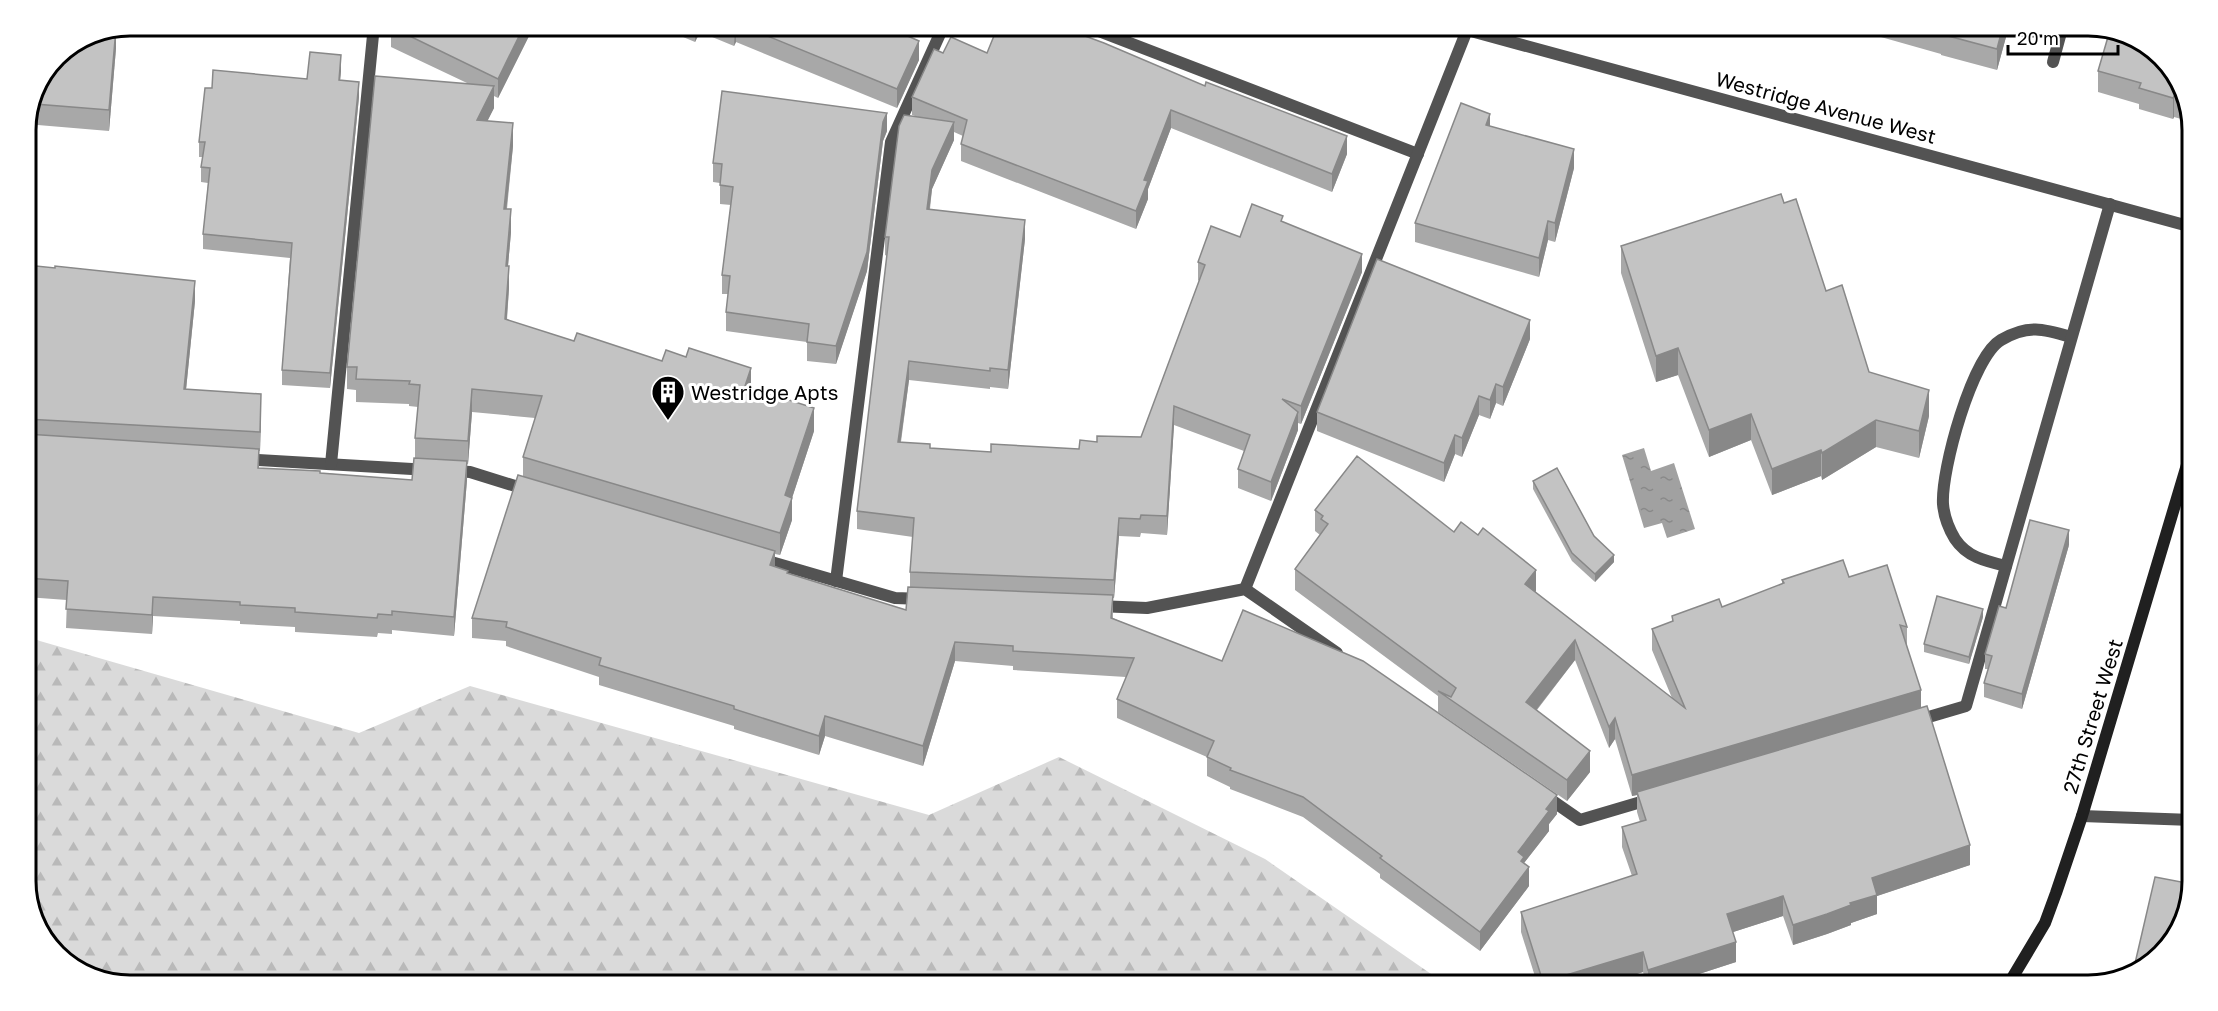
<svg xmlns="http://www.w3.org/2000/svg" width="2218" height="1011" viewBox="0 0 2218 1011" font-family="'Golos Text',sans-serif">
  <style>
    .forest { fill: url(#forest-firs) }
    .water { fill: url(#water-ripples) }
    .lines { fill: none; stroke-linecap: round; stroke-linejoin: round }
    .lane { stroke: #535353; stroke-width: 12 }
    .street { stroke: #535353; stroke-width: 12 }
    .secondary { stroke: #202020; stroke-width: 12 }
    .wall { fill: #a8a8a8 }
    .shaded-wall { fill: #888 }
    .building { fill: #c3c3c3; stroke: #888; stroke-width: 1.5 }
    .labels { text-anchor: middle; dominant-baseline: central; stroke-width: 6; stroke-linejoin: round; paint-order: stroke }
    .street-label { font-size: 20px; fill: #000; stroke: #fff }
    .poi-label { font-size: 20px; fill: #000; stroke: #fff; text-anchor: start }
    .rim { fill: none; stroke: #000; stroke-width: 3 }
  </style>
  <defs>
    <pattern id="forest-firs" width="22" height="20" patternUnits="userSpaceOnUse" patternTransform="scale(1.5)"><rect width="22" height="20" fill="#dadada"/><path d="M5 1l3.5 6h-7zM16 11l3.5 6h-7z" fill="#b9b9b9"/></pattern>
    <pattern id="water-ripples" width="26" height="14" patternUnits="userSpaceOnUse" patternTransform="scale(1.5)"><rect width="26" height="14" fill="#a1a1a1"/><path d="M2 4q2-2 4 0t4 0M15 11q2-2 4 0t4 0" fill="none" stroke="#898989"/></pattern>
  </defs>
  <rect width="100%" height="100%" fill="#fff"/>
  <polygon class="forest" points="26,637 359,733 470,686 929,815 1059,757 1265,859 1447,985 130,985 90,977 47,944 26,888"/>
  <polygon class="water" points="1644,448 1651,471 1674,463 1695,529 1667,538 1662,523 1644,528 1622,455"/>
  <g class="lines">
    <g class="lane">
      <polyline points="2053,62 2063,25"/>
      <path d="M 2006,566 C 1985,561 1967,557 1955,539 C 1949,529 1944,516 1943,504 C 1941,470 1972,357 2001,340 C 2028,324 2044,329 2071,337"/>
    </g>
    <g class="street">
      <polyline points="1083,25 1418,154"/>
      <polyline points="1449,25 2192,227"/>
      <polyline points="243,459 429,470"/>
      <polyline points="331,464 374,25"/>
      <polyline points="452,471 470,472 528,490"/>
      <polyline points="761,559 895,598 924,599"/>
      <polyline points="836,581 891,142 944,25"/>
      <polyline points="1245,589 1469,25"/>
      <polyline points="1097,606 1147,608 1245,589 1337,653"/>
      <polyline points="1915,721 1966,706 2110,204"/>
      <polyline points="1544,795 1580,820 1651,799"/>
      <polyline points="2082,816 2192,820"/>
    </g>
    <polyline class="secondary" points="2008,985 2045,923 2056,893 2082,816 2192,448"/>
  </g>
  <g class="wall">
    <polygon points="392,26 534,26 498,98 494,96 494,108 487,121 513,146 507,209 511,232 508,266 509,288 507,320 574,341 662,361 751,388 814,431 792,498 792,520 780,555 775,554 775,566 788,573 906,610 910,587 910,572 913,537 857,529 857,511 887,256 885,255 885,237 918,117 912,115 912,97 943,53 987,53 1347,154 1332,192 1171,128 1148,189 1148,199 1136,229 961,161 961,144 963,136 954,132 954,140 932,189 930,209 1025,239 1008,389 990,387 990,389 909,380 901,442 930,448 991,452 1079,449 1097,442 1141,437 1199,281 1198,280 1198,262 1240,237 1283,222 1362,272 1301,424 1298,423 1298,430 1271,501 1238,488 1238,469 1244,451 1174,425 1167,535 1141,533 1140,537 1119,536 1114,598 1113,598 1113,618 1557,814 1549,824 1549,831 1524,863 1529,886 1480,951 1380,878 1380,874 1303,817 1230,789 1230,787 1207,776 1207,757 1117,718 1117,699 1126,677 1013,670 1013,666 955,661 923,766 825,736 819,755 734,729 734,726 599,685 599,677 506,646 506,641 472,638 472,618 523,477 523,457 535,418 472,412 468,464 467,464 467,480 454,636 392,630 392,634 378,633 377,637 295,632 295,627 240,624 240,621 153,616 152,634 66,628 67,600 26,597 26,265 195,301 186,390 261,413 260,451 259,451 259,468 412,480 415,458 415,438 418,407 409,406 409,404 356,402 356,390 347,389 347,367 467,83 391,47 391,27"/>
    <polygon points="657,26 885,26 919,60 897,108 736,42 734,46 700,32 695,42"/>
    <polygon points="1842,26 2009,26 1997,70 1941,55 1941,54"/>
    <polygon points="116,48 109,131 26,124 56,56"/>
    <polygon points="341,70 340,80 359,97 330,388 282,385 282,370 290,258 203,249 203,234 208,183 201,182 201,167 203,157 199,157 199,142 212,88 307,79"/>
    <polygon points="2098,71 2175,72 2192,122 2174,117 2173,119 2139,109 2139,104 2098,92"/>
    <polygon points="1490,126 1574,168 1555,242 1548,240 1539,277 1415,242 1415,223"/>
    <polygon points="887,131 883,141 867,271 836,364 807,361 807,342 726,331 726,312 728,294 722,294 722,275 731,205 720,204 720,183 713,182 713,163"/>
    <polygon points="1784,203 1826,291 1869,372 1929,416 1919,458 1876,447 1822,480 1821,476 1772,495 1751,440 1709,457 1678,375 1656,382 1621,273 1621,246"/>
    <polygon points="1530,339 1503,406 1496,403 1490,419 1479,415 1462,457 1455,454 1444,482 1317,431 1317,412"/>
    <polygon points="1533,481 1594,536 1614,562 1595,582 1572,561 1533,489"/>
    <polygon points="1315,510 1454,532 1536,591 1535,592 1672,698 1652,650 1652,629 1672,622 1672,616 1722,607 1782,584 1782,580 1849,577 1907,627 1907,646 1921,708 1970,865 1877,896 1877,914 1851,923 1851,925 1827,934 1793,945 1783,916 1733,932 1736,962 1662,986 1647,986 1643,972 1599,986 1538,986 1521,932 1521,912 1632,876 1622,847 1622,827 1640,822 1637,812 1637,795 1632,796 1615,739 1609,748 1575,660 1537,710 1590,772 1567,801 1438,712 1438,696 1295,590 1295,569 1320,535 1315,531"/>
    <polygon points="2069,545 2022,709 1984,697 1984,683 1988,669 1985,669 1985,654 2006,608"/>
    <polygon points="1983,617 1969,664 1924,652 1924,644"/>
  </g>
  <g class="shaded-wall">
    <polygon points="524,26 534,26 498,98 498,79"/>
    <polygon points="695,26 700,26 700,32 695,42"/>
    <polygon points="735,26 736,26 736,42 734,46"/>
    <polygon points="2003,26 2009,26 1997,70 1997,49"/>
    <polygon points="116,28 116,48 109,131 109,110"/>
    <polygon points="919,41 919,60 897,108 897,89"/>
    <polygon points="341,55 341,70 339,96 339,80"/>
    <polygon points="359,82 359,97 330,388 330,373"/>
    <polygon points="494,86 494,108 477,142 477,120"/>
    <polygon points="2174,96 2174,117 2173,119 2173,98"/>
    <polygon points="1171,110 1171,128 1148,189 1148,199 1136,229 1136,211 1144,180"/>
    <polygon points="887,113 887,131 883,141 867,271 836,364 836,346 883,122"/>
    <polygon points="1490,114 1490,133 1486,125"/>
    <polygon points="954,122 954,140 932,189 927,228 927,209 932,170"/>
    <polygon points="513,123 513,146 504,231 504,209"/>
    <polygon points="1347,136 1347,154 1332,192 1332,174"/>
    <polygon points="1574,149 1574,168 1555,242 1555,223"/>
    <polygon points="511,209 511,232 506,288 506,266"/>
    <polygon points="1025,220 1025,239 1008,389 1008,370"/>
    <polygon points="1548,221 1548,240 1539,277 1539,258"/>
    <polygon points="1362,254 1362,272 1301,424 1301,406"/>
    <polygon points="509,266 509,288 505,341 505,319"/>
    <polygon points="195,281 195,301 184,409 184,389"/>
    <polygon points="1530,320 1530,339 1503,406 1503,387"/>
    <polygon points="1678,348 1678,375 1656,382 1656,356"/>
    <polygon points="909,361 909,380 898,460 898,442"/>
    <polygon points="751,368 751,390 745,386"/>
    <polygon points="1496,384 1496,403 1490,419 1490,400"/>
    <polygon points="472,389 472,412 468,464 468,441"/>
    <polygon points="1929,390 1929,416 1919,458 1919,431"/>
    <polygon points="261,394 261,413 260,451 260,432"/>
    <polygon points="1479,396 1479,415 1462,457 1462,438"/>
    <polygon points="1174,406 1174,425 1167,535 1167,516"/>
    <polygon points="814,408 814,431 792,498 792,520 780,555 780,533 785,495"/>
    <polygon points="1298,412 1298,430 1271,501 1271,482"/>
    <polygon points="1751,414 1751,440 1709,457 1709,430"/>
    <polygon points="1876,420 1876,447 1822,480 1822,453"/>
    <polygon points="1455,435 1455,454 1444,482 1444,463"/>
    <polygon points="1821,450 1821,476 1772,495 1772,469"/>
    <polygon points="467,461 467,480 454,636 454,617"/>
    <polygon points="1119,518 1119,536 1114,598 1114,580"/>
    <polygon points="2069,530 2069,545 2022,709 2022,694"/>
    <polygon points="775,551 775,571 770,565"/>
    <polygon points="1614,555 1614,562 1595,582 1595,574"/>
    <polygon points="1536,570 1536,591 1525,605 1525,584"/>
    <polygon points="153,597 153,616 152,634 152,615"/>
    <polygon points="1983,609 1983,617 1969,664 1969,657"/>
    <polygon points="1575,640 1575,660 1526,723 1526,702"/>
    <polygon points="955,642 955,661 923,766 923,746"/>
    <polygon points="1921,690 1921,711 1637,792 1637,795 1632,796 1632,775"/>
    <polygon points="825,716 825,736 819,755 819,736"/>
    <polygon points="1615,718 1615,739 1609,748 1609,727"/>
    <polygon points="1590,751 1590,772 1567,801 1567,780"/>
    <polygon points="1557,795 1557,814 1549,824 1549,831 1524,863 1529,867 1529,886 1480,951 1480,932 1518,852 1546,809"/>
    <polygon points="1970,845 1970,865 1877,896 1877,914 1851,923 1851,925 1827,934 1793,945 1793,925 1872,878"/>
    <polygon points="1783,896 1783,916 1727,934 1727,914"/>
    <polygon points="1736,942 1736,962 1662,986 1648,986 1648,970"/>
    <polygon points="1643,952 1643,972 1599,986 1543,986 1543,982"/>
  </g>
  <g class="building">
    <polygon points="392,26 524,26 498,79 391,27"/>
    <polygon points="743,26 885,26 919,41 897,89"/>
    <polygon points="998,26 1058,26 1104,43 1205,86 1206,82 1347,136 1332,174 1171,110 1144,180 1148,181 1136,211 961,144 967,120 912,97 934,49 943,53 951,37 987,53"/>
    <polygon points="1917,26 2003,26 1997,49 1941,34 1942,33"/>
    <polygon points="116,28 109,110 35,104 56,56 90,33"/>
    <polygon points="2110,30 2128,34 2175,72 2184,98 2174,96 2173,98 2139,88 2141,83 2098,71"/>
    <polygon points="310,52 341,55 339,80 359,82 330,373 282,370 292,243 203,234 210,168 201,167 205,142 199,142 205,88 212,88 213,70 307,79"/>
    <polygon points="375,76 494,86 477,120 513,123 504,209 511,209 506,266 509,266 505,319 574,341 577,333 662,361 666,350 686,357 689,348 751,368 745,386 814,408 785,495 792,498 780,533 523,457 542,396 472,389 468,441 415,438 420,385 409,384 410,381 356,379 357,367 347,367"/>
    <polygon points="722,91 887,113 883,122 867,252 836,346 807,342 809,324 726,312 730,276 722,275 733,187 720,185 722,164 713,163"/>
    <polygon points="1461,103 1490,114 1486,125 1574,149 1555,223 1548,221 1539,258 1415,223"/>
    <polygon points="904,115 954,122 932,170 927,209 1025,220 1008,370 990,368 990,371 909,361 898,442 930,444 930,448 991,452 991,444 1079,449 1080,440 1097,442 1097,436 1141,437 1205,265 1198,262 1211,226 1240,237 1252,204 1283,216 1281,221 1362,254 1301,406 1282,399 1298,412 1271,482 1238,469 1250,435 1174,406 1167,516 1141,515 1140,519 1119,518 1114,580 910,572 914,518 857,511 889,237 885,237 899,126"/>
    <polygon points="1781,194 1784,203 1796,199 1826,291 1842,285 1869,372 1929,390 1919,431 1876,420 1822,453 1821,450 1772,469 1751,414 1709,430 1678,348 1656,356 1621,246"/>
    <polygon points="1377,259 1530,320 1503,387 1496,384 1490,400 1479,396 1462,438 1455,435 1444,463 1317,412"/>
    <polygon points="26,265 55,268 55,266 195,281 184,389 261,394 260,432 26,419"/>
    <polygon points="26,434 259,449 258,468 320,471 320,473 412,480 414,458 467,461 454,617 392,611 392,615 378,614 377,618 295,612 295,608 240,605 240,602 153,597 152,615 66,609 68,581 26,578"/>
    <polygon points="1357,456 1454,532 1461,522 1478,535 1483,528 1536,570 1525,584 1685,708 1652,629 1673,621 1672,616 1719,599 1722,607 1784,583 1782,580 1843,560 1849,577 1887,565 1907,627 1900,625 1921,690 1632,775 1615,718 1609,727 1575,640 1526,702 1590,751 1567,780 1438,691 1451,697 1456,688 1295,569 1328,524 1321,519 1323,516 1315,510"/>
    <polygon points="1557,468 1594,536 1614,555 1595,574 1572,553 1533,481"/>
    <polygon points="518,475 775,551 770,565 788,571 787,573 906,610 908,587 1113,595 1111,618 1222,661 1243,610 1363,661 1557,795 1546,809 1549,811 1518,852 1524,857 1521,861 1529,867 1480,932 1380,858 1382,856 1303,797 1230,770 1231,768 1207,757 1214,741 1117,699 1134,658 1013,651 1013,646 955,642 923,746 825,716 819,736 734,709 734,706 599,665 601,658 506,627 507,622 472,618"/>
    <polygon points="2030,520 2069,530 2022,694 1984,683 1992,656 1985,654 1999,606 2006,608"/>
    <polygon points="1937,596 1983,609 1969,657 1924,644"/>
    <polygon points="1927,706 1970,845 1872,878 1877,895 1850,903 1851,905 1827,914 1793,925 1783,896 1727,914 1736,942 1648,970 1643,952 1543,982 1521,912 1637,874 1622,827 1646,820 1637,792"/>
    <polygon points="2155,877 2192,884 2184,921 2146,968 2133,972"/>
  </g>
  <defs>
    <symbol id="building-pin" viewBox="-11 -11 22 30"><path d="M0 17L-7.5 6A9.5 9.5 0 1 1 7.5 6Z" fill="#000" stroke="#fff"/><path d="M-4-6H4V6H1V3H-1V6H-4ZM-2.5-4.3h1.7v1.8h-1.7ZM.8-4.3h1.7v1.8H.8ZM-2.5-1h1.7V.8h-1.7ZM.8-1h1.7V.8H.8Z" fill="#fff"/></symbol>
  </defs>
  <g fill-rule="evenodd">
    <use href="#building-pin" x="649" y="373" width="38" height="52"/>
  </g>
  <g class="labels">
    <g class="street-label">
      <text transform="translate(1826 107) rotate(15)">Westridge Avenue West</text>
      <text transform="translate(2092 716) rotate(-73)">27th Street West</text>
    </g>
    <g class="poi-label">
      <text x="691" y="392">Westridge Apts</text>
    </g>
  </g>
  <path d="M0 0H2218V1011H0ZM130 36H2088A94 94 0 0 1 2182 130V881A94 94 0 0 1 2088 975H130A94 94 0 0 1 36 881V130A94 94 0 0 1 130 36Z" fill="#fff" fill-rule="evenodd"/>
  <path class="rim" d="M130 36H2088A94 94 0 0 1 2182 130V881A94 94 0 0 1 2088 975H130A94 94 0 0 1 36 881V130A94 94 0 0 1 130 36Z"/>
  <path d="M2008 45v9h110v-9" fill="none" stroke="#000000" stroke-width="3"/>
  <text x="2017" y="45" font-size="18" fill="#000000" stroke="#ffffff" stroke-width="4.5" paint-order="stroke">20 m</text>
</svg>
